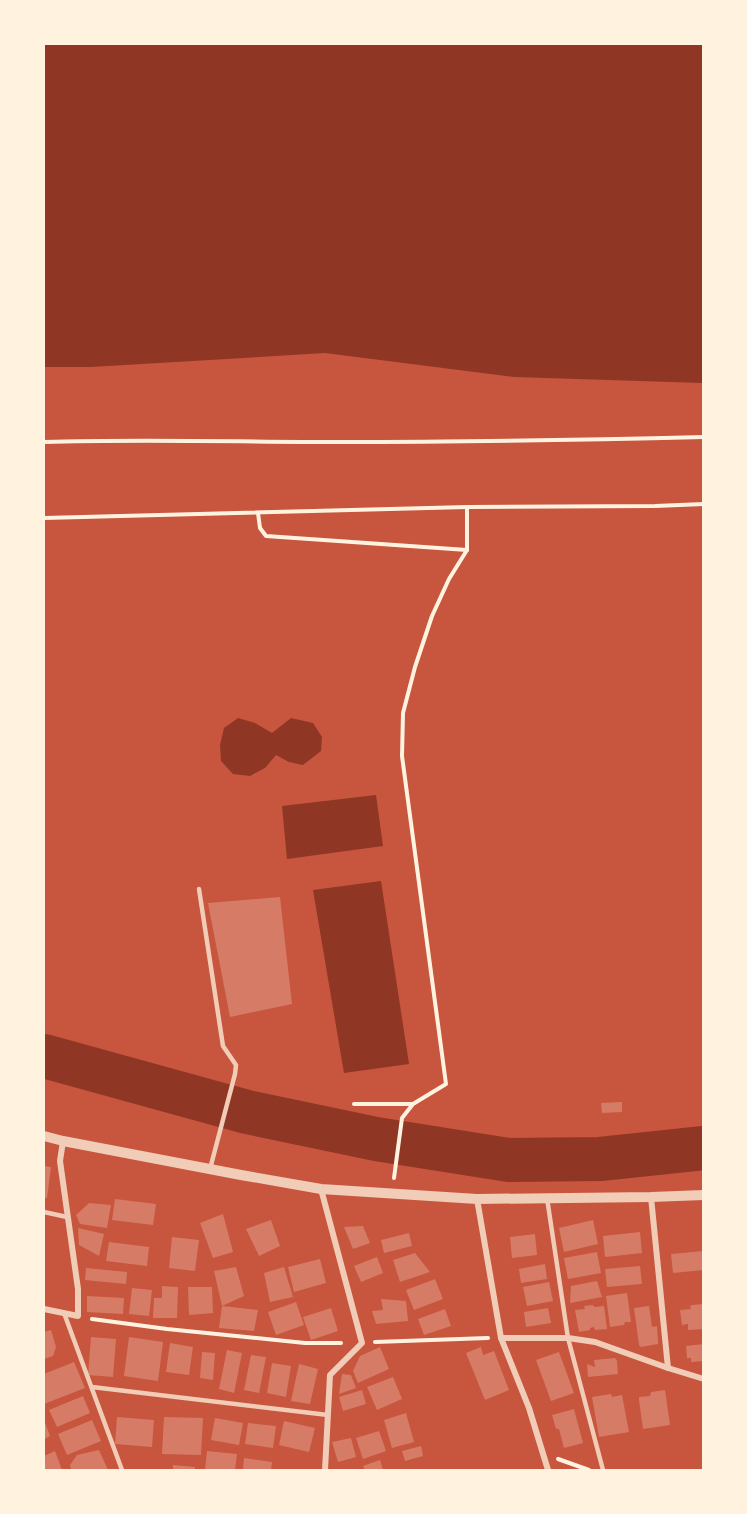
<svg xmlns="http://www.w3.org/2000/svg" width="747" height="1514" viewBox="0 0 747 1514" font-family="Overpass,sans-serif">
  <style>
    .water { fill: #8f3625 }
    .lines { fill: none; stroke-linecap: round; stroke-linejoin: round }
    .river { stroke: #8f3625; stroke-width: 44 }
    .building { fill: #d67c66 }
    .path { stroke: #fff3e0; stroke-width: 4 }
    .service { stroke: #f1ccb7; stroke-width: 4.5 }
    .minor { stroke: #f1ccb7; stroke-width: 6 }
    .tertiary { stroke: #f1ccb7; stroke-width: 10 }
  </style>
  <rect width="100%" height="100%" fill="#c8553d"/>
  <g class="water">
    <polygon points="44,44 703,44 703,383 514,377 325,353 91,367 44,367"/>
    <polygon points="238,718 255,723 272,733 291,718 313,723 322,737 321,751 303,765 289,762 276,755 265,768 250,776 233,774 221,761 220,745 224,728"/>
    <polygon points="376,795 383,846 287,859 282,806"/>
    <polygon points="381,881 409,1064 344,1073 313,890"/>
  </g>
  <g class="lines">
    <polyline class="river" points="44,1056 247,1112 376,1139 509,1160 600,1159 704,1148"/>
  </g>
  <g class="building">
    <polygon points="280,897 292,1004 230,1017 208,903"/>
    <polygon points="622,1102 622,1112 602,1113 601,1103"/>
    <polygon points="44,1166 51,1167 47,1198 44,1198"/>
    <polygon points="115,1199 156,1204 153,1225 112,1220"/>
    <polygon points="89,1203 111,1205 107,1228 80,1224 76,1215"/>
    <polygon points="223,1214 233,1252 213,1258 200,1223"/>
    <polygon points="271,1220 280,1246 259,1256 246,1229"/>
    <polygon points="593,1220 598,1244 564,1252 559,1228"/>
    <polygon points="363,1226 370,1243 353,1249 344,1227"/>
    <polygon points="78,1228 104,1234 99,1256 79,1245"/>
    <polygon points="640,1232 642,1253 605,1257 603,1236"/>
    <polygon points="409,1233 412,1246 384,1253 381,1240"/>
    <polygon points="535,1234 537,1255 512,1258 510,1237"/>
    <polygon points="172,1237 199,1240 195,1271 169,1268"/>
    <polygon points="109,1242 149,1247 147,1266 106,1261"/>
    <polygon points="704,1251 704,1270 673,1273 671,1254"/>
    <polygon points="597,1252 601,1273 568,1279 564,1258"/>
    <polygon points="415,1253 430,1272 400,1282 393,1260"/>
    <polygon points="377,1257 383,1273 361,1282 354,1266"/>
    <polygon points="320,1259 326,1283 294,1292 288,1267"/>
    <polygon points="545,1264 547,1279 521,1283 519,1269"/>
    <polygon points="640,1266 642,1284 607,1287 605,1269"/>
    <polygon points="236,1267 244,1296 222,1306 214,1271"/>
    <polygon points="284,1267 293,1297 270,1302 264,1273"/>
    <polygon points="86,1268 127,1272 126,1284 85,1280"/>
    <polygon points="435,1279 443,1299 414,1310 406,1290"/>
    <polygon points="597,1281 602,1297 570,1303 571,1286"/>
    <polygon points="549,1282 553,1301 527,1306 523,1287"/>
    <polygon points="162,1286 178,1287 177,1318 153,1318 154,1298 162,1298"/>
    <polygon points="188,1287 212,1287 213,1313 189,1315"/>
    <polygon points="132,1288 152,1290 149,1316 129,1314"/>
    <polygon points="627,1293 631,1322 625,1322 624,1325 610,1327 606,1296"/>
    <polygon points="87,1296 124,1298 123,1314 87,1312"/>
    <polygon points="381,1299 406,1301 408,1321 376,1324 372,1311 383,1310"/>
    <polygon points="296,1302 304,1325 276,1335 268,1312"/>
    <polygon points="704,1304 704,1329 688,1330 688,1324 682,1325 680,1310 691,1309 690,1306 692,1305"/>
    <polygon points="593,1305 594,1307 604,1306 607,1329 595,1330 594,1327 590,1328 590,1330 579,1332 575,1310 585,1309 584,1306"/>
    <polygon points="222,1306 258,1310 254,1331 219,1328"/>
    <polygon points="649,1306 652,1327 657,1326 658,1340 658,1344 641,1347 639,1345 634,1308"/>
    <polygon points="331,1308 338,1331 311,1340 303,1317"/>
    <polygon points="548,1308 551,1323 526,1327 524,1312"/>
    <polygon points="445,1309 451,1326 424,1335 418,1319"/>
    <polygon points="51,1330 56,1347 53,1356 44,1359 44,1332"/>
    <polygon points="91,1337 116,1339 113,1377 88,1375"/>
    <polygon points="129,1337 163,1342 158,1381 124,1376"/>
    <polygon points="170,1343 193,1347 189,1375 166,1372"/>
    <polygon points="704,1344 704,1361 691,1362 691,1358 687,1358 686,1346"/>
    <polygon points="380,1347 389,1369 358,1383 353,1371 360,1356"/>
    <polygon points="481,1347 483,1355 494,1351 509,1390 485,1400 466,1353"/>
    <polygon points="227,1350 242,1353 234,1393 219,1389"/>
    <polygon points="202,1352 215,1353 213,1380 200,1378"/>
    <polygon points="559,1352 574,1393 551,1401 536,1360"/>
    <polygon points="251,1355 266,1357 259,1393 244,1390"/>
    <polygon points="615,1358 617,1361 618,1374 588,1377 587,1364 595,1367 594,1360"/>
    <polygon points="74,1362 85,1388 44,1404 44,1374"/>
    <polygon points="272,1363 291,1366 286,1397 267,1393"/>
    <polygon points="299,1364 318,1369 310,1404 291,1401"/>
    <polygon points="342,1374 351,1375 356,1388 339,1394"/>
    <polygon points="393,1377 402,1399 377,1410 367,1387"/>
    <polygon points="362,1390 366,1404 343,1411 339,1397"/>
    <polygon points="665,1390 670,1425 643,1429 639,1400 639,1397 650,1396 651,1392"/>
    <polygon points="611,1394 612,1397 622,1395 629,1432 599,1437 592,1397"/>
    <polygon points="83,1396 90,1413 57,1427 49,1410"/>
    <polygon points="574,1409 583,1443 564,1448 559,1429 556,1429 552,1415"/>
    <polygon points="406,1413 414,1442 392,1448 384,1420"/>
    <polygon points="117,1417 154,1420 152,1447 115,1444"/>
    <polygon points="164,1417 203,1418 201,1455 162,1454"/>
    <polygon points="215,1418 243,1423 239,1445 211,1440"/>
    <polygon points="44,1420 50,1436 44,1439"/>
    <polygon points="92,1420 101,1441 67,1455 58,1434"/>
    <polygon points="284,1421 315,1428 309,1452 279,1445"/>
    <polygon points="248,1423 276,1426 273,1448 245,1444"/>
    <polygon points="379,1431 386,1451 363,1459 356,1438"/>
    <polygon points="351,1438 356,1457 338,1462 332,1442"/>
    <polygon points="421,1446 423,1456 405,1461 402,1451"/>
    <polygon points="99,1450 108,1470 71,1470 70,1465 77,1455"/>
    <polygon points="55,1451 62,1470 44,1470 44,1456"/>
    <polygon points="207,1451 237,1454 235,1470 205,1470"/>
    <polygon points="244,1458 272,1462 271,1470 243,1470"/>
    <polygon points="380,1460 383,1470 365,1470 363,1466"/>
    <polygon points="173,1465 195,1467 195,1470 173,1470"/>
  </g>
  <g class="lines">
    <g class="path">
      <path d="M 44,442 C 142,439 241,442 339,442 C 461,442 582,440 704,437"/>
      <polyline points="258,513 260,528 266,536 467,550"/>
      <polyline points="44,518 467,507 655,506 704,504"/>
      <polyline points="354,1104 412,1104"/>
      <polyline points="394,1178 402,1118 413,1104 446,1084 402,756 403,713 415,667 432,616 449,579 467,550 467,507"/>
      <polyline points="92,1319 167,1329 305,1343 341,1343"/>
      <polyline points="375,1342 488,1338"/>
      <polyline points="558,1459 589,1470"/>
    </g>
    <g class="service">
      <polyline points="199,889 223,1046 236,1065 235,1074 210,1169"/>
      <polyline points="547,1198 568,1338 603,1470"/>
      <polyline points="44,1212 67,1217"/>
      <polyline points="64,1313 122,1470"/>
      <polyline points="92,1387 328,1415"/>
    </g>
    <g class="minor">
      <polyline points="321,1189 362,1343 330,1375 325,1470"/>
      <polyline points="651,1197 668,1368"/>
      <polyline points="477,1199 501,1338 529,1408 548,1470"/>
      <polyline points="44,1309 78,1316 78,1289 60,1161 63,1141"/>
      <polyline points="501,1338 568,1338 595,1342 668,1368 704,1379"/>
    </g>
    <polyline class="tertiary" points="44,1136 63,1141 241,1175 321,1189 477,1199 651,1197 704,1195"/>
  </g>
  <rect width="747" height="1514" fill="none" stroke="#fff3e0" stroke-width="90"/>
</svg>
